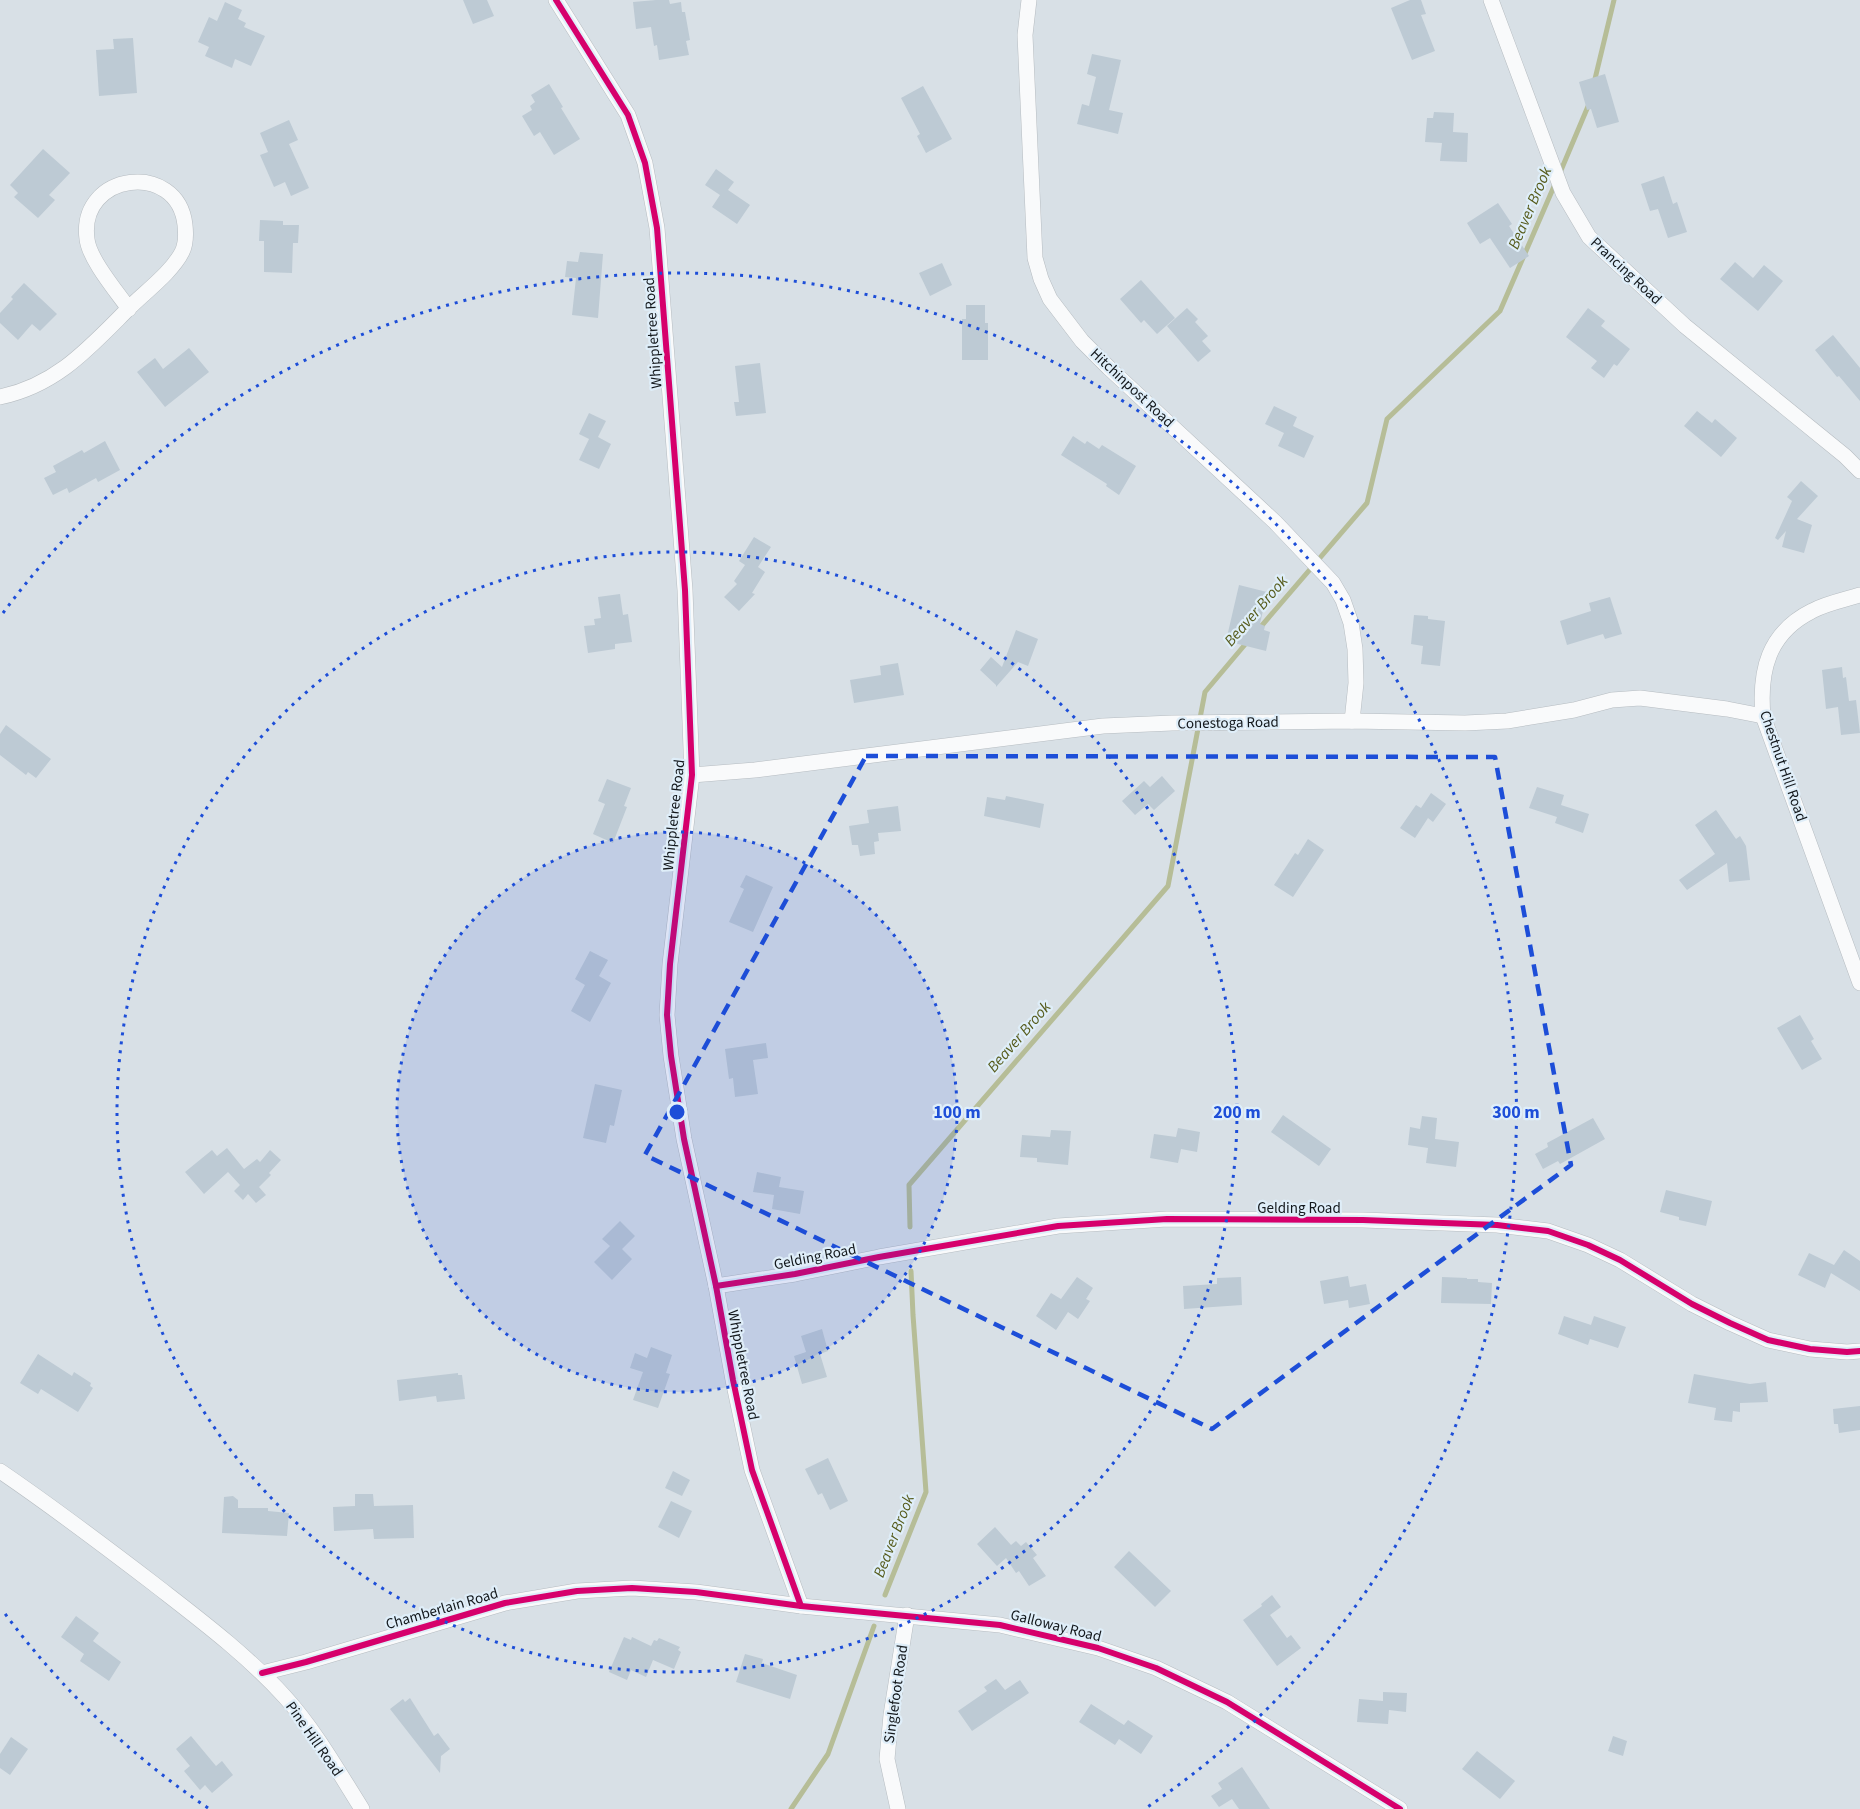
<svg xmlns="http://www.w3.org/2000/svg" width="1860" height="1809" viewBox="0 0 1860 1809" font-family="'Source Sans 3',sans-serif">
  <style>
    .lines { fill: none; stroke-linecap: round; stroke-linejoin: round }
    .stream { stroke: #b6bd97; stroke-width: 5 }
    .building { fill: #bdcad4 }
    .minor-casing { stroke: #b6bcc1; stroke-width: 16 }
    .minor { stroke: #f9fafb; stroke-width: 15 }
    .cycleway-casing { stroke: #dfeef9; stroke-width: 10 }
    .cycleway { stroke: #d6006c; stroke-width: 6 }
    .marked { fill: none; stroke: #1d4ed8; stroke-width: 4.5; stroke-dasharray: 12 8; stroke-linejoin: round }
    .ring { fill: none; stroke: #1d4ed8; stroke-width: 3; stroke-dasharray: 3 6 }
    .labels { text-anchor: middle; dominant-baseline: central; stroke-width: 4.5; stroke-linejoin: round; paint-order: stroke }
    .street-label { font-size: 15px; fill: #13181c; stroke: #dfeef9 }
    .water-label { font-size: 16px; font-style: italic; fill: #565b1b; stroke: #dfeef9 }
    .centre { fill: #1d4ed8; stroke: #dfeef9; stroke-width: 3 }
    .ring-label { font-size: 18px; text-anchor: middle; font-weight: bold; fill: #1d4ed8; stroke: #dfeef9; stroke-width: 4.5; stroke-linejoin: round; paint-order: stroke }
  </style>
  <rect width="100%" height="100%" fill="#d8e0e6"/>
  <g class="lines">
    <g class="stream">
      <polyline points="1594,83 1614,0"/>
      <polyline points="1559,175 1589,104"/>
      <polyline points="1258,630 1367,503 1387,419 1500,311 1555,184"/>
      <polyline points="910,1227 909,1185 1168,886 1205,692 1248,641"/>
      <polyline points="885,1595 926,1492 913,1315 911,1271"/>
      <polyline points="791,1809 828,1754 874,1626"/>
    </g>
  </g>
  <g class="building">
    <polygon points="463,0 487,0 494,16 473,24"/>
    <polygon points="656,0 669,0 670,4 681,2 682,12 685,12 690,40 686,41 689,55 659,60 657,45 654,46 651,27 636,29 633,2"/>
    <polygon points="1410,0 1421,0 1426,14 1421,15 1435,51 1412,60 1391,8"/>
    <polygon points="225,2 242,10 238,19 246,23 244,27 265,36 251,66 235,59 232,68 205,56 209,47 198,42 209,17 217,21"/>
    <polygon points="133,38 137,93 99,96 96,50 114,49 113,39"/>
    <polygon points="1092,54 1121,60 1109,110 1123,113 1118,134 1077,124 1082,104 1089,106 1096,77 1087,74"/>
    <polygon points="1605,74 1619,122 1597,128 1591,109 1587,110 1579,82"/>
    <polygon points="549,84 563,107 561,108 580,139 554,155 540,132 534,136 522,116 532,110 530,106 535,102 531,95"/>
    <polygon points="923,86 952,139 926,153 917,136 920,134 901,98"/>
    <polygon points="1434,112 1454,113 1453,132 1468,133 1467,162 1440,161 1442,143 1425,142 1427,118 1433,118"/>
    <polygon points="289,120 298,140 289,144 309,188 291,196 285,182 274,187 260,155 268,152 260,133"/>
    <polygon points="43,149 70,173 49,195 55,200 38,218 14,197 18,193 10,185"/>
    <polygon points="716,169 734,182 728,190 750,205 737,224 712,207 720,195 705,185"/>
    <polygon points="1664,176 1673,204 1677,202 1687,232 1668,238 1658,209 1650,211 1641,184"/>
    <polygon points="1498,203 1512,224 1509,226 1529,256 1510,268 1490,238 1480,244 1467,223"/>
    <polygon points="260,220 283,221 283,225 299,225 298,243 293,243 292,273 264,272 264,241 259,241"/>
    <polygon points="580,252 603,254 598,318 572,315 576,278 565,277 567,261 578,262"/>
    <polygon points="1735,262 1753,278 1764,265 1783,281 1758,311 1720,279"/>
    <polygon points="942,263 952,285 930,296 919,273"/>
    <polygon points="1141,280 1175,318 1157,334 1144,320 1141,323 1120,299"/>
    <polygon points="24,283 57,314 40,331 32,324 18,340 0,323 0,313 13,299 11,297"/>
    <polygon points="966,305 985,305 985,323 988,323 988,360 962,360 962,319 966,319"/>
    <polygon points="1187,308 1198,319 1195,322 1208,336 1202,341 1211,351 1198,362 1167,326"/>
    <polygon points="1588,308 1605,321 1601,326 1630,349 1617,366 1614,364 1604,378 1591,368 1597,361 1566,337"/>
    <polygon points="1833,335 1860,368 1860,401 1839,376 1837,377 1815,350"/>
    <polygon points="189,348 209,372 165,407 137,372 155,358 163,369"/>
    <polygon points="760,363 766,413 736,416 734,402 739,402 735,366"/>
    <polygon points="1274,406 1297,417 1293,426 1314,436 1304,458 1278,446 1284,433 1265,424"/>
    <polygon points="1697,411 1712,423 1715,419 1737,438 1721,457 1684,426"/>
    <polygon points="589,413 606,421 598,437 611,444 599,469 579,460 589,439 579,434"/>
    <polygon points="1073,436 1085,444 1087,441 1099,449 1102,445 1136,466 1119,495 1106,486 1107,484 1061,455"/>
    <polygon points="105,441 120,470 98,482 96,478 69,493 67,488 53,495 44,478 56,472 53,466 82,450 84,453"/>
    <polygon points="1801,481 1818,496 1797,519 1812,525 1804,553 1782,547 1786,531 1778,540 1775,538 1792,501 1787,497"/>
    <polygon points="754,537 771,547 758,567 765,572 752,593 755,594 739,611 724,597 737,584 734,581 745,565 739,561"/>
    <polygon points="1239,585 1267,592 1260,624 1265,626 1264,630 1270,632 1266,651 1226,641"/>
    <polygon points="620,594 623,615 628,614 632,642 615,644 615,649 588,653 584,626 595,625 594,619 601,618 598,597"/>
    <polygon points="1610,597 1622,634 1605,639 1603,634 1567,645 1560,621 1591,611 1589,603"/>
    <polygon points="1414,615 1428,616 1428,619 1445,621 1440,666 1421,664 1423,646 1411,644"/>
    <polygon points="1016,630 1038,639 1028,666 1018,662 996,687 996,685 980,670 991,657 1002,667"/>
    <polygon points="898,663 904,695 854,703 850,680 881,675 880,666"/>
    <polygon points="1842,667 1843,678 1846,677 1849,701 1856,700 1860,733 1841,735 1838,707 1826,709 1822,670"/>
    <polygon points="6,725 51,759 36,778 28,772 26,775 0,755 0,734"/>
    <polygon points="1162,776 1175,791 1154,810 1148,804 1135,815 1122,801 1144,781 1150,787"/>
    <polygon points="607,779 631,788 624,806 627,807 613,843 593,834 605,804 598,801"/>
    <polygon points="1537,787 1564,795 1561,805 1589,814 1583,833 1555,823 1557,817 1529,808"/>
    <polygon points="1431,793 1446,804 1433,822 1428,818 1415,838 1400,828 1416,805 1421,808"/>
    <polygon points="1006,796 1044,804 1040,828 984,816 987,797 1005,800"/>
    <polygon points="898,806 901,831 878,833 879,841 874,842 875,854 860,856 858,845 852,845 849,826 869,823 867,810"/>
    <polygon points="1716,810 1736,839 1740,836 1746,846 1750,880 1729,882 1727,863 1687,890 1679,880 1715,854 1695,825"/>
    <polygon points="1308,839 1324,850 1293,897 1274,885 1295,853 1298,855"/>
    <polygon points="746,875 773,887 753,932 729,922 744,889 740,887"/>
    <polygon points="590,951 608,960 599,976 611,983 590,1022 571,1011 585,985 575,979"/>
    <polygon points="1800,1015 1814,1039 1811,1041 1822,1059 1802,1070 1777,1028"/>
    <polygon points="766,1043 768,1058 753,1060 758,1094 735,1097 733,1078 729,1079 725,1049"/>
    <polygon points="595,1084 622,1090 614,1126 610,1125 606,1143 583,1138"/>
    <polygon points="1283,1115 1331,1149 1319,1166 1271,1132"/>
    <polygon points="1422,1116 1437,1118 1435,1139 1459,1142 1456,1167 1426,1163 1428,1148 1408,1145 1410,1127 1420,1129"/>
    <polygon points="1593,1118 1605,1139 1560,1164 1558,1161 1543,1169 1535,1154 1548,1147 1547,1143"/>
    <polygon points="1178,1128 1200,1132 1197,1152 1181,1149 1178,1163 1150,1158 1154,1134 1176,1137"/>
    <polygon points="1051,1130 1071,1131 1068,1165 1037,1162 1037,1158 1020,1157 1022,1135 1050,1137"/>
    <polygon points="227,1148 244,1169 257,1159 260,1162 270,1150 281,1160 269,1173 271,1175 259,1187 266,1195 256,1203 248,1194 243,1200 234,1191 240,1185 228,1172 204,1194 185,1172 212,1150 217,1156"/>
    <polygon points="757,1172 781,1177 779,1187 804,1191 800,1214 772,1209 774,1195 753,1192"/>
    <polygon points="1666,1190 1712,1201 1706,1226 1679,1220 1679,1217 1660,1212"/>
    <polygon points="620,1221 635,1236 622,1249 632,1259 612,1280 594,1262 610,1246 602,1239"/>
    <polygon points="1844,1250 1860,1261 1860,1291 1831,1273 1825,1288 1798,1275 1809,1253 1834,1265"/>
    <polygon points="1348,1276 1350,1287 1366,1284 1370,1304 1349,1308 1348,1300 1324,1304 1320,1281"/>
    <polygon points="1077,1277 1093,1288 1086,1299 1090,1301 1078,1319 1068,1312 1056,1330 1036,1316 1051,1293 1061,1299"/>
    <polygon points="1241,1277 1242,1305 1184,1309 1183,1286 1217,1284 1217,1278"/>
    <polygon points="1442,1277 1467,1278 1467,1279 1478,1279 1478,1282 1492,1283 1491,1304 1441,1303"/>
    <polygon points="1564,1316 1591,1325 1594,1316 1626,1327 1618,1348 1590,1339 1588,1345 1558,1334"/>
    <polygon points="822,1329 828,1351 820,1354 827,1377 802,1384 794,1356 806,1352 801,1336"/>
    <polygon points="651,1347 672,1355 666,1373 670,1374 658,1408 633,1400 643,1372 630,1368 635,1353 647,1358"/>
    <polygon points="38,1354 72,1376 74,1372 91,1383 90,1386 93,1388 78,1412 41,1389 38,1394 20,1383"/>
    <polygon points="458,1373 458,1375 462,1375 465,1399 437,1402 436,1396 399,1401 397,1380"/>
    <polygon points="1694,1374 1750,1384 1766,1382 1768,1402 1740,1403 1740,1412 1733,1411 1732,1422 1714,1420 1716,1408 1688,1403"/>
    <polygon points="1860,1406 1860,1430 1839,1433 1838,1424 1834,1424 1833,1409"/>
    <polygon points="828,1458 848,1501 830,1510 822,1493 818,1495 805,1469"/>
    <polygon points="673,1471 690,1480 682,1496 665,1488"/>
    <polygon points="355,1494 373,1494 374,1506 413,1505 414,1538 374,1539 373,1529 334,1531 333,1507 355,1506"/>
    <polygon points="233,1496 238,1500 238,1508 268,1508 268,1511 289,1513 287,1536 222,1533 224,1497"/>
    <polygon points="671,1501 692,1511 679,1538 658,1527"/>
    <polygon points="995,1527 1011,1545 1016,1541 1021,1546 1026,1542 1037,1555 1033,1558 1046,1576 1029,1586 1019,1571 1016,1573 1006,1558 997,1566 977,1544"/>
    <polygon points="1129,1551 1171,1591 1155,1607 1114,1567"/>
    <polygon points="1272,1595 1281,1607 1270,1615 1287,1638 1291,1635 1301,1648 1277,1666 1243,1620 1262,1606 1261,1604"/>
    <polygon points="76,1616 99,1633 93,1641 121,1662 109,1681 80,1661 84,1654 61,1637"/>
    <polygon points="624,1637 631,1640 632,1637 651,1646 654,1640 657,1641 659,1638 680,1647 678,1650 681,1652 674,1669 653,1660 646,1677 631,1670 627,1680 609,1672"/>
    <polygon points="745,1654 763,1659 762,1663 797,1675 790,1699 736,1682"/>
    <polygon points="996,1679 1005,1690 1020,1680 1029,1693 972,1731 958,1711 987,1691 984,1687"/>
    <polygon points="1383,1692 1407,1693 1406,1712 1389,1710 1388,1724 1357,1722 1359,1699 1383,1701"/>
    <polygon points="410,1698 434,1736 438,1733 450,1749 441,1756 440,1773 390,1709 403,1699 405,1702"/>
    <polygon points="1091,1704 1124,1725 1128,1720 1153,1736 1141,1754 1119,1739 1115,1745 1079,1722"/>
    <polygon points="191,1736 216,1766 222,1761 233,1775 212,1793 205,1785 200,1790 184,1771 190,1766 176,1749"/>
    <polygon points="1613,1736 1627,1741 1623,1756 1608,1751"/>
    <polygon points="11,1737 28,1749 10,1775 0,1768 0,1754"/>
    <polygon points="1477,1751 1515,1781 1500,1799 1462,1769"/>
    <polygon points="1242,1767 1270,1809 1239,1809 1232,1799 1219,1807 1211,1796 1222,1789 1218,1783"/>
  </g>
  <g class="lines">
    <defs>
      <g id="minor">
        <polyline points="556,0 628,115 645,163 657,228 685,590 692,775 670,964 667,1015 671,1056 684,1139 716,1286 733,1380 752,1470 801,1606"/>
        <polyline points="1029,0 1025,35 1035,258 1041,279 1050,299 1082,341 1109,368 1275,522 1333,583 1343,600 1351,623 1355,649 1356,683 1352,721"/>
        <polyline points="1491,0 1563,193 1589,237 1685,326 1845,456 1860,471"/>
        <path d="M 0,397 C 57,385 89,348 129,308 C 145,292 172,272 182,252 C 186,244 186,234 185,225 C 178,160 78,172 87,239 C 89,259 117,292 129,309"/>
        <path d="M 1860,595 C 1844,600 1827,603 1812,611 C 1768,633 1759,671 1763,716 L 1860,983"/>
        <polyline points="692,775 755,770 1103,726 1172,723 1352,721 1465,723 1507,721 1574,710 1612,700 1640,698 1727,709 1763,716"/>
        <polyline points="716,1286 795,1274 879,1257 1058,1226 1167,1219 1363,1220 1497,1225 1548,1231 1588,1245 1620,1260 1692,1304 1730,1323 1768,1340 1810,1349 1847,1352 1860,1351"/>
        <path d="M 0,1471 C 53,1507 103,1545 154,1584 C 199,1619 246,1654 285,1697 C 315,1730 338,1771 362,1809"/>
        <polyline points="262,1673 306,1662 505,1603 577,1591 632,1588 696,1592 801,1606 1000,1625 1098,1648 1156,1668 1227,1702 1400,1809"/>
        <polyline points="898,1809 887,1759 891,1715 907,1615"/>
      </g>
    </defs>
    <use href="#minor" class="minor-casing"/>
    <use href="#minor" class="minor"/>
    <defs>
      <g id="cycleway">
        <polyline points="556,0 628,115 645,163 657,228 685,590 692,775 670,964 667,1015 671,1056 684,1139 716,1286 733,1380 752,1470 801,1606"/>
        <polyline points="716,1286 795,1274 879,1257 1058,1226 1167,1219 1363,1220 1497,1225 1548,1231 1588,1245 1620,1260 1692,1304 1730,1323 1768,1340 1810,1349 1847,1352 1860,1351"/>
        <polyline points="262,1673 306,1662 505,1603 577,1591 632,1588 696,1592 801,1606 1000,1625 1098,1648 1156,1668 1227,1702 1400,1809"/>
      </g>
    </defs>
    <use href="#cycleway" class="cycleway-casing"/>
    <use href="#cycleway" class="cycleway"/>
  </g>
  <path class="marked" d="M 866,756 L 1495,757 L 1571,1165 L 1212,1429 L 645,1155 Z"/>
  <circle cx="677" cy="1112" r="280" fill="#1d4ed8" fill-opacity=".12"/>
  <g class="ring">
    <circle cx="677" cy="1112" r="280"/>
    <circle cx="677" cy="1112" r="560"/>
    <path d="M208 1808A839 839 0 0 1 3 1611M3 613A839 839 0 1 1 1146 1808"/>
  </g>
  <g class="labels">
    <g class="street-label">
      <text transform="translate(1626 271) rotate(43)">Prancing Road</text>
      <text transform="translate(653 333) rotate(-94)">Whippletree Road</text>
      <text transform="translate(1132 388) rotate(43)">Hitchinpost Road</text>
      <text transform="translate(1228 723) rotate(-1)">Conestoga Road</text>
      <text transform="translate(1783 766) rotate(71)">Chestnut Hill Road</text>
      <text transform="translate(674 815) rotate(-84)">Whippletree Road</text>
      <text x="1299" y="1208">Gelding Road</text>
      <text transform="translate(815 1257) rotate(-11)">Gelding Road</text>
      <text transform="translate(743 1365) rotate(79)">Whippletree Road</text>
      <text transform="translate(442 1609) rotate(-16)">Chamberlain Road</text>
      <text transform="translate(1056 1626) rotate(14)">Galloway Road</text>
      <text transform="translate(896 1694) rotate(-82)">Singlefoot Road</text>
      <text transform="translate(314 1739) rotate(55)">Pine Hill Road</text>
    </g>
    <g class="water-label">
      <text transform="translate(1530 208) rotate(-67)">Beaver Brook</text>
      <text transform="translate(1256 611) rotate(-49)">Beaver Brook</text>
      <text transform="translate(1019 1037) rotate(-49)">Beaver Brook</text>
      <text transform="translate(894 1536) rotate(-69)">Beaver Brook</text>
    </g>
  </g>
  <circle cx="677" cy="1112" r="9" class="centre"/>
  <g class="ring-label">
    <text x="957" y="1118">100 m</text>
    <text x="1237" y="1118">200 m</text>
    <text x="1516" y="1118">300 m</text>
  </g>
</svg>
